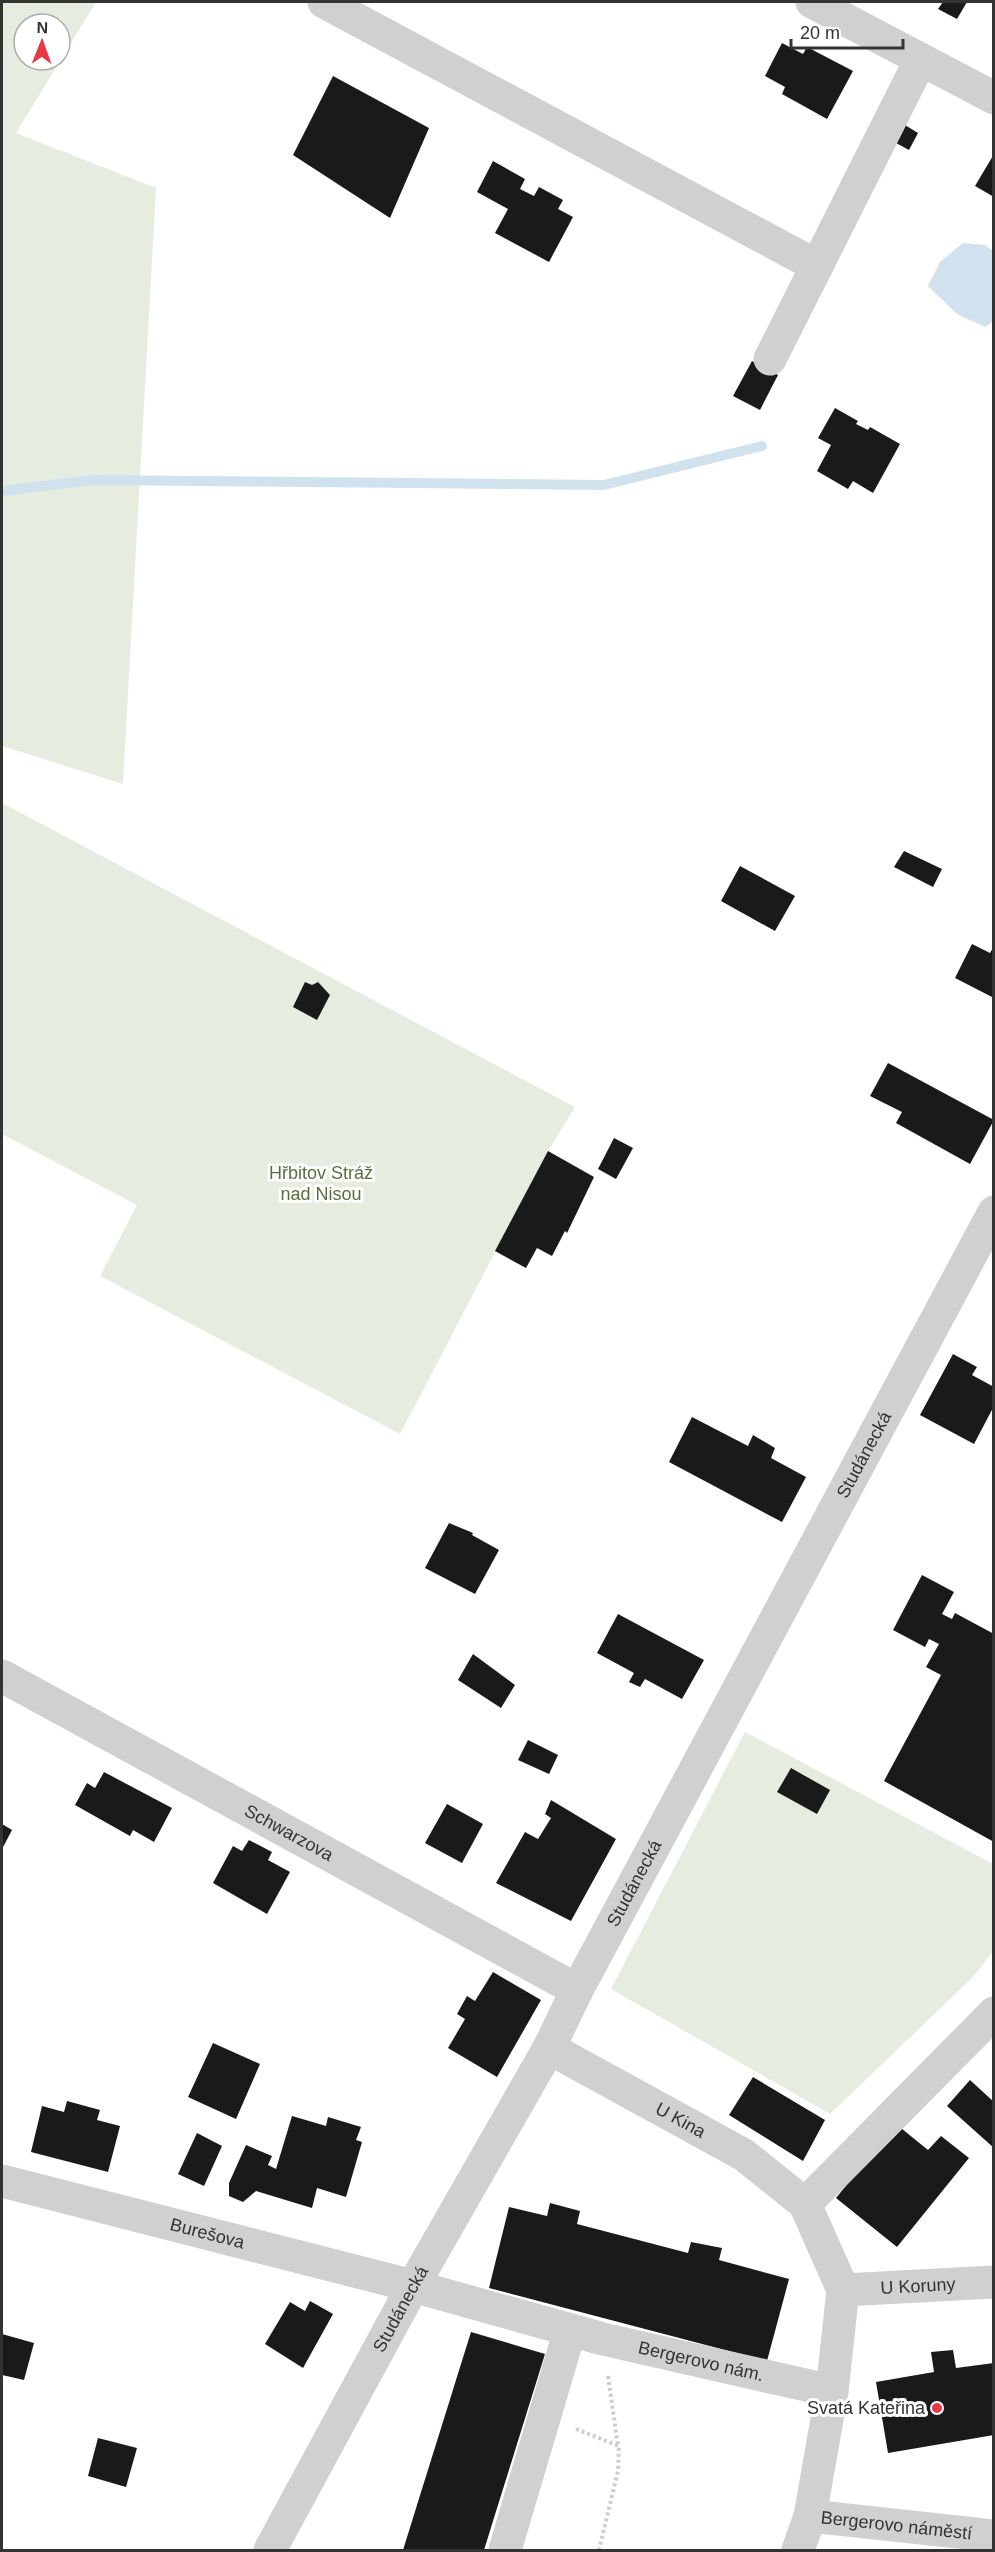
<svg xmlns="http://www.w3.org/2000/svg" width="995" height="2552" viewBox="0 0 995 2552" font-family="Arial,sans-serif">
  <style>
    .green { fill: #e6ecdf; fill-rule: evenodd }
    .water { fill: #cfe2ee }
    .lines { fill: none; stroke-linecap: round; stroke-linejoin: round }
    .stream { stroke: #cfe2ee; stroke-width: 10 }
    .building { fill: #1a1a1a }
    .path { stroke: #cdcdcd; stroke-width: 4; stroke-dasharray: 3 3; stroke-linecap: butt }
    .minor { stroke: #d0d0d0; stroke-width: 33 }
    .poi-dot { fill: #e63946; stroke: #fff; stroke-width: 2 }
    .labels { text-anchor: middle; dominant-baseline: central; stroke-width: 6; stroke-linejoin: round; paint-order: stroke }
    .park-label { font-size: 18px; fill: #56703f; stroke: #fff }
    .street-label { font-size: 18px; fill: #333; stroke: #fff }
    .poi-label { font-size: 18px; fill: #333; stroke: #fff; text-anchor: end }
  </style>
  <rect width="100%" height="100%" fill="#fff"/>
  <g class="green">
    <path d="M 2,2 L 96,2 L 16,133 L 156,188 L 123,784 L 2,746 ZM 24,24 L 60,24 L 60,60 L 24,60 Z"/>
    <polygon points="2,803 575,1107 548,1151 400,1434 100,1276 137,1205 2,1134"/>
    <polygon points="745,1732 993,1864 993,1951 974,1976 830,2114 611,1989"/>
  </g>
  <polygon class="water" points="963,243 985,245 993,251 993,322 985,327 957,314 928,286 940,262"/>
  <g class="lines">
    <polyline class="stream" points="2,491 92,480 604,485 762,446"/>
  </g>
  <g class="building">
    <polygon points="943,2 967,2 957,19 938,9"/>
    <polygon points="782,43 803,54 807,47 853,71 827,119 782,94 785,87 765,76"/>
    <polygon points="333,76 429,128 390,218 293,155"/>
    <polygon points="905,125 918,133 909,150 896,143"/>
    <polygon points="994,154 994,197 975,186"/>
    <polygon points="493,161 525,179 520,189 534,196 539,187 563,200 558,209 573,217 549,262 495,233 508,209 477,192"/>
    <polygon points="752,361 778,375 760,410 733,396"/>
    <polygon points="835,408 858,421 856,424 868,430 870,427 900,444 873,493 853,481 848,489 817,471 831,445 818,438"/>
    <polygon points="904,851 942,869 933,887 894,867"/>
    <polygon points="740,866 795,896 775,931 721,901"/>
    <polygon points="972,944 990,953 994,946 994,998 955,978"/>
    <polygon points="305,982 312,985 318,982 330,995 317,1020 293,1007"/>
    <polygon points="888,1063 994,1120 970,1164 896,1123 902,1112 870,1096"/>
    <polygon points="614,1138 633,1148 616,1179 598,1169"/>
    <polygon points="548,1151 594,1177 567,1233 565,1231 552,1256 537,1248 526,1268 495,1251"/>
    <polygon points="953,1354 977,1367 972,1375 994,1387 994,1406 974,1444 920,1415"/>
    <polygon points="692,1417 748,1446 753,1435 775,1448 771,1458 806,1477 782,1522 669,1462"/>
    <polygon points="449,1523 473,1533 472,1535 499,1550 475,1594 425,1568"/>
    <polygon points="922,1575 954,1592 942,1614 952,1619 955,1613 994,1634 994,1842 884,1781 941,1675 926,1667 939,1644 929,1639 925,1647 893,1630"/>
    <polygon points="618,1614 704,1660 682,1699 645,1679 640,1687 629,1682 634,1673 597,1653"/>
    <polygon points="473,1654 515,1685 501,1708 458,1680"/>
    <polygon points="528,1740 558,1755 549,1774 518,1760"/>
    <polygon points="791,1768 830,1790 817,1814 777,1792"/>
    <polygon points="104,1772 172,1808 154,1842 133,1830 130,1836 75,1805 87,1783 95,1788"/>
    <polygon points="551,1800 616,1839 571,1921 496,1883 525,1832 538,1839 551,1818 545,1814"/>
    <polygon points="447,1804 483,1824 462,1863 425,1843"/>
    <polygon points="2,1824 12,1830 2,1849"/>
    <polygon points="249,1840 272,1852 268,1860 290,1872 267,1914 213,1883 233,1846 242,1851"/>
    <polygon points="493,1972 541,2000 497,2077 448,2048 465,2019 457,2014 467,1996 475,2001"/>
    <polygon points="213,2043 260,2064 236,2119 188,2097"/>
    <polygon points="753,2077 825,2120 803,2161 729,2115"/>
    <polygon points="970,2080 994,2102 994,2148 947,2106"/>
    <polygon points="67,2101 100,2110 97,2120 120,2126 108,2172 31,2152 42,2106 64,2112"/>
    <polygon points="292,2116 326,2126 328,2117 361,2127 356,2140 362,2142 346,2197 317,2188 312,2208 256,2191 243,2202 229,2196 229,2183 246,2145 272,2156 268,2165 276,2169"/>
    <polygon points="896,2124 928,2150 941,2136 969,2158 897,2247 836,2198"/>
    <polygon points="197,2133 222,2146 204,2186 178,2174"/>
    <polygon points="550,2203 580,2211 577,2224 688,2253 691,2242 722,2248 719,2260 789,2279 767,2361 489,2288 509,2207 547,2216"/>
    <polygon points="310,2301 333,2314 303,2368 265,2344 290,2302 305,2311"/>
    <polygon points="471,2332 545,2354 484,2550 403,2550"/>
    <polygon points="2,2334 34,2343 24,2380 2,2375"/>
    <polygon points="953,2350 956,2368 994,2363 994,2435 888,2453 876,2382 934,2372 931,2352"/>
    <polygon points="98,2438 137,2448 126,2487 88,2476"/>
  </g>
  <g class="lines">
    <g class="path">
      <polyline points="608,2376 618,2446"/>
      <polyline points="576,2429 619,2446 618,2471 599,2550"/>
    </g>
    <g class="minor">
      <polyline points="324,2 817,266"/>
      <polyline points="812,2 994,98"/>
      <polyline points="770,359 920,61"/>
      <path id="s1" d="M 2,1676 L 577,1990"/>
      <path id="s2" d="M 549,2048 L 744,2155 L 805,2204 L 843,2290 L 832,2391 L 810,2516 L 798,2550"/>
      <path id="s3" d="M 2,2181 L 413,2286 L 603,2339 L 832,2391"/>
      <polyline points="805,2204 994,2013"/>
      <path id="s4" d="M 843,2290 L 994,2282"/>
      <path id="s5" d="M 810,2516 L 994,2536"/>
      <path id="s6" d="M 270,2550 L 413,2286 L 549,2048 L 577,1990 L 994,1212"/>
      <polyline points="505,2550 570,2330"/>
    </g>
  </g>
  <circle class="poi-dot" cx="937" cy="2408" r="6"/>
  <g class="labels">
    <g class="park-label">
      <text x="321" y="1173">Hřbitov Stráž<tspan x="321" dy="21">nad Nisou</tspan></text>
    </g>
    <g class="street-label">
      <text stroke="none"><textPath href="#s6" startOffset="1246">Studánecká</textPath></text>
      <text stroke="none"><textPath href="#s1" startOffset="327">Schwarzova</textPath></text>
      <text stroke="none"><textPath href="#s6" startOffset="760">Studánecká</textPath></text>
      <text stroke="none"><textPath href="#s2" startOffset="150">U Kina</textPath></text>
      <text stroke="none"><textPath href="#s3" startOffset="212">Burešova</textPath></text>
      <text stroke="none"><textPath href="#s4" startOffset="75">U Koruny</textPath></text>
      <text stroke="none"><textPath href="#s6" startOffset="274">Studánecká</textPath></text>
      <text stroke="none"><textPath href="#s3" startOffset="722">Bergerovo nám.</textPath></text>
      <text stroke="none"><textPath href="#s5" startOffset="87">Bergerovo náměstí</textPath></text>
    </g>
    <g class="poi-label">
      <text x="925" y="2408">Svatá Kateřina</text>
    </g>
  </g>
  <rect width="995" height="2552" fill="none" stroke="#333333" stroke-width="6"/>
  <g transform="translate(42 42) rotate(1)"><circle r="28" fill="#ffffff" stroke="#adadad" stroke-width="1.5"/>
  <path d="M0-4.5L10 22L0 15L-10 22Z" fill="#e63946"/>
  <text y="-9" font-size="16" font-weight="bold" text-anchor="middle" fill="#333333">N</text>
  </g>
  <path d="M791 39v9h112v-9" fill="none" stroke="#333333" stroke-width="3"/>
  <text x="800" y="39" font-size="18" fill="#333333" stroke="#ffffff" stroke-width="4.5" paint-order="stroke">20 m</text>
</svg>
